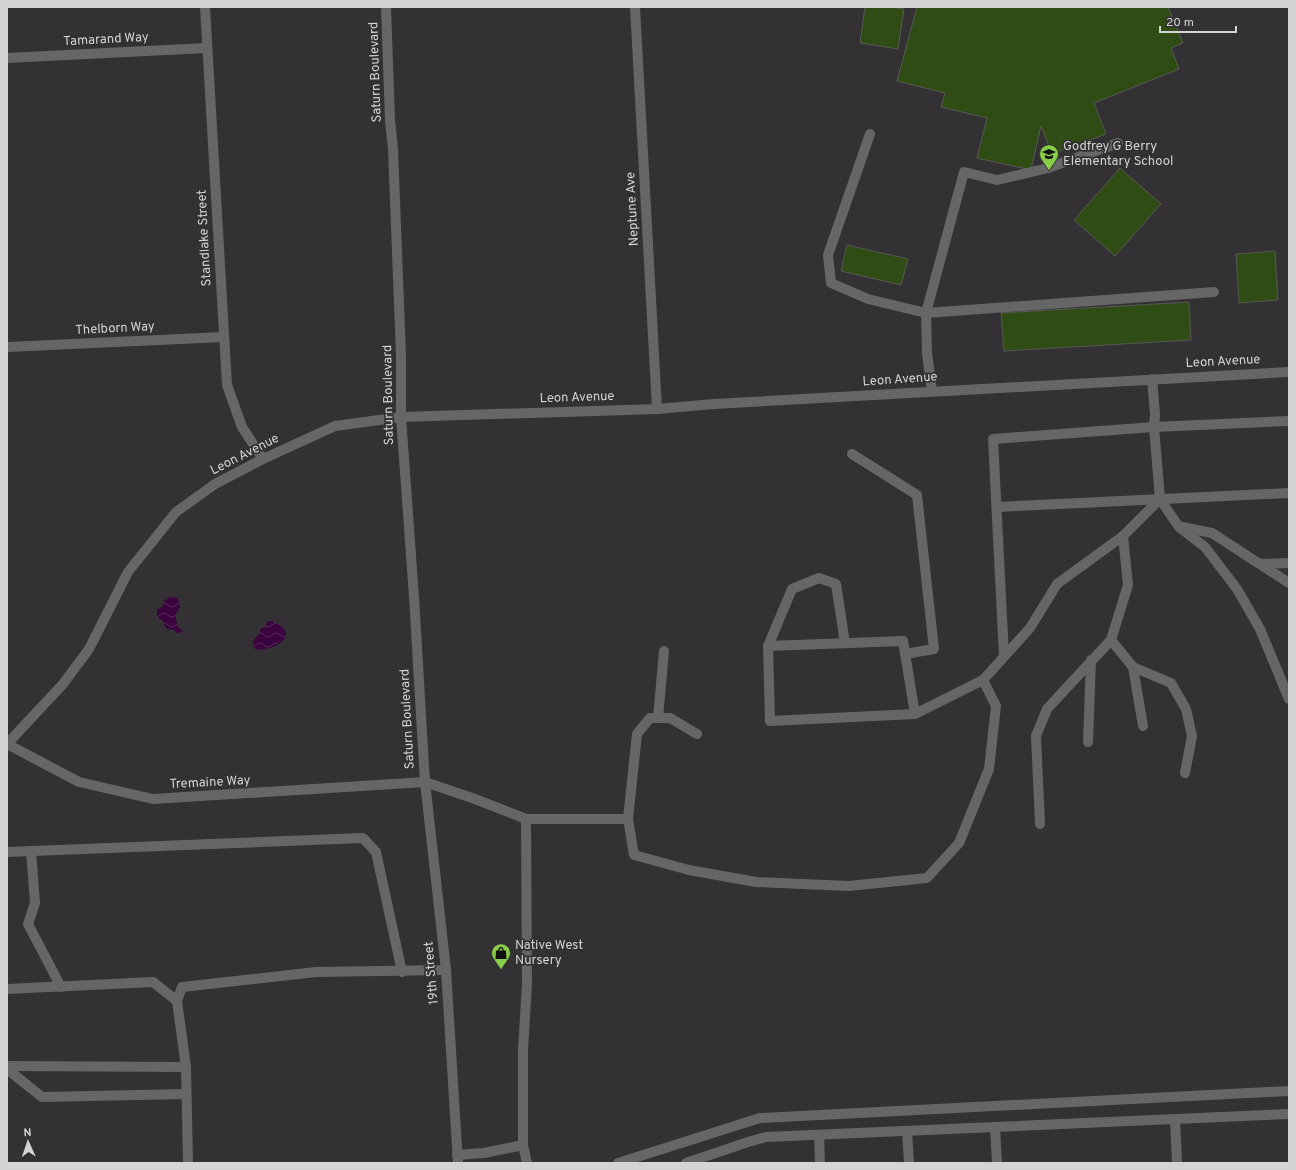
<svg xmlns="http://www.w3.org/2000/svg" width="1296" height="1170" viewBox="0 0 1296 1170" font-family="Overpass,sans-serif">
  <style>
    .water { fill: url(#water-waves) }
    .building { fill: #304c15; stroke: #575956 }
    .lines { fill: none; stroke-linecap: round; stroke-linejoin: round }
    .service { stroke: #676667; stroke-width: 10 }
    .minor { stroke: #676667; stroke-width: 10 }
    .tertiary { stroke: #676667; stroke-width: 10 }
    .labels { text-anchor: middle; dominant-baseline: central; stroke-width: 3.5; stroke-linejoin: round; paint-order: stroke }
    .street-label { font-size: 13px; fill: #d5d4d5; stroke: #333133 }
    .poi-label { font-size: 13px; fill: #d5d4d5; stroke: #333133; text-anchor: start }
  </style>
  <defs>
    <pattern id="water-waves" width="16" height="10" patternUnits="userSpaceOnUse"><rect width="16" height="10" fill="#3a043e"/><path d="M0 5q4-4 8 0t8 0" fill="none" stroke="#562859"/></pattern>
  </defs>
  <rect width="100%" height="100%" fill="#333133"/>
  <g class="water">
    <polygon points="172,596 178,599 180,607 175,615 178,627 183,631 181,633 177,633 174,630 167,629 162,620 157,617 157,610 163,606 165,600"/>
    <path d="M 270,621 L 273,621 L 276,624 L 283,626 C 284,629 286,632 286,635 C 285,645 261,653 254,648 L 253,641 L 259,634 L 261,628 L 265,627 L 267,622 Z"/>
  </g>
  <g class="building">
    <polygon points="865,7 889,7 904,9 898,49 860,43"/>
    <polygon points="917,7 1168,7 1183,43 1171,48 1179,69 1094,103 1106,134 1052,154 1041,126 1031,170 977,158 987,118 941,107 945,93 897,81"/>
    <polygon points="1120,168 1161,204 1115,256 1074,220"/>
    <polygon points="847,245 908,259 901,285 841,271"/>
    <polygon points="1275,251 1278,300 1239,303 1236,254"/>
    <polygon points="1189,302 1191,340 1004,351 1001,313"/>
  </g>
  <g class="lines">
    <g class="service">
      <polyline points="635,7 657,409"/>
      <polyline points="870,134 828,255 831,283 868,299 926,313 964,172 997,180 1048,168 1118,143"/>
      <polyline points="1152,379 1155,414 1154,427 1160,499 1179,527 1205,547 1237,589 1260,629 1289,699"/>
      <polyline points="932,391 927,353 926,313 1214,292"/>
      <polyline points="852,454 917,495 934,649 905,654"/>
      <polyline points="997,507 1289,493"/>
      <polyline points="1182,527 1212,533 1289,583"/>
      <polyline points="1261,564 1289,563"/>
      <polyline points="1111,640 1133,667 1171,683 1186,709 1192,736 1185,773"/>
      <polyline points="768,646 792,589 819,578 836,584 845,643"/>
      <polyline points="1004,656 993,439 1154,427 1289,421"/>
      <polyline points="1133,667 1143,726"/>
      <polyline points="915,714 903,641 768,646 770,721 915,714 983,680 1030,628 1057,584 1123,536 1160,499"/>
      <polyline points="658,718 664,651"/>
      <polyline points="1088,742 1091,660"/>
      <polyline points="425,782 475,799 526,819 527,984 523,1050 523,1145 484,1153 457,1155"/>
      <polyline points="526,819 628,819 634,855 689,870 756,882 849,886 927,878 959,843 989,769 996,706 983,680"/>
      <polyline points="628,819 637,734 650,718 670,718 697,734"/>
      <polyline points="1040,824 1036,736 1047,709 1111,640 1128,585 1123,536"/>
      <polyline points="31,851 35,903 28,924 61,987"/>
      <polyline points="7,852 363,838 376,852 402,972"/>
      <polyline points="7,989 153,982 177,1001"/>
      <polyline points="7,1066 186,1067"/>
      <polyline points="7,1069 42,1097 186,1094"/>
      <polyline points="1175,1119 1177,1163"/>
      <polyline points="995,1127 997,1163"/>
      <polyline points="907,1131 909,1163"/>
      <polyline points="819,1135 820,1163"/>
      <polyline points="523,1145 527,1163"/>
      <polyline points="188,1163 186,1067 177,1001 182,987 316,972 446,970"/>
      <polyline points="618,1163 760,1118 1289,1091"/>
      <polyline points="686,1163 748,1142 766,1137 1289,1114"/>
    </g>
    <g class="minor">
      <polyline points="205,7 227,385 242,427 263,459"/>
      <polyline points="7,58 206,48"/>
      <polyline points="7,347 224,337"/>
      <polyline points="7,744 63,684 89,649 128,572 176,512 215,484 263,459 335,426 401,417 414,597 425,782 446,970 458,1163"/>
      <polyline points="7,744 79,782 153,799 425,782"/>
    </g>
    <polyline class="tertiary" points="386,7 390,120 393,149 401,355 401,417 657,409 714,404 1289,372"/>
  </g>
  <defs>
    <symbol id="school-pin" viewBox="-11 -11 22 30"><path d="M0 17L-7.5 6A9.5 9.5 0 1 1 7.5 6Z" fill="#89ce48" stroke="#333133"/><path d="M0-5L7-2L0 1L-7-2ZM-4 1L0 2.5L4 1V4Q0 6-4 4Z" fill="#111"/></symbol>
    <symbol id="shop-pin" viewBox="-11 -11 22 30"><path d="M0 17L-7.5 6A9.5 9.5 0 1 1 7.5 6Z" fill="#89ce48" stroke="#333133"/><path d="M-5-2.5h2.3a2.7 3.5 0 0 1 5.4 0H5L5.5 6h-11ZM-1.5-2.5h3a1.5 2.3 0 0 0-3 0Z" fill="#111"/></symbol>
  </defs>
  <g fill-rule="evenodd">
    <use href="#school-pin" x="1038" y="143" width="22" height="30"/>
    <use href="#shop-pin" x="490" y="942" width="22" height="30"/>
  </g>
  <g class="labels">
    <g class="street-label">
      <text transform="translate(106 40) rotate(-3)">Tamarand Way</text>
      <text transform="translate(376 72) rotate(-92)">Saturn Boulevard</text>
      <text transform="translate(633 209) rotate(-93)">Neptune Ave</text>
      <text transform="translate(205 238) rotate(-93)">Standlake Street</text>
      <text transform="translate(115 329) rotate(-3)">Thelborn Way</text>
      <text transform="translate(1223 362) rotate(-3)">Leon Avenue</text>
      <text transform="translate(900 380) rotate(-4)">Leon Avenue</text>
      <text transform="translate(389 395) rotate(-91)">Saturn Boulevard</text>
      <text transform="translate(577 398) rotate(-2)">Leon Avenue</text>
      <text transform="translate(245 455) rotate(-27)">Leon Avenue</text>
      <text transform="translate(408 719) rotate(-93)">Saturn Boulevard</text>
      <text transform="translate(210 783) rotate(-3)">Tremaine Way</text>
      <text transform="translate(432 973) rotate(-95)">19th Street</text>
    </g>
    <g class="poi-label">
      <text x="1063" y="147">Godfrey G Berry<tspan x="1063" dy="15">Elementary School</tspan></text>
      <text x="515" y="946">Native West<tspan x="515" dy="15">Nursery</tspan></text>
    </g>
  </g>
  <rect width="1296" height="1170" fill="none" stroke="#d5d4d5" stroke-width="16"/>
  <g transform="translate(28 1142) rotate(357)" stroke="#333133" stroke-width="3" paint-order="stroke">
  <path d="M0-3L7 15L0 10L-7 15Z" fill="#d5d4d5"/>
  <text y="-6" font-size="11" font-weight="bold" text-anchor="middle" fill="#d5d4d5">N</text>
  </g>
  <path d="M1160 26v6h76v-6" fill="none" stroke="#d5d4d5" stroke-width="2"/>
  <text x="1166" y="26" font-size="12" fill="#d5d4d5" stroke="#333133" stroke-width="3" paint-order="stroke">20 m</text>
</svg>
